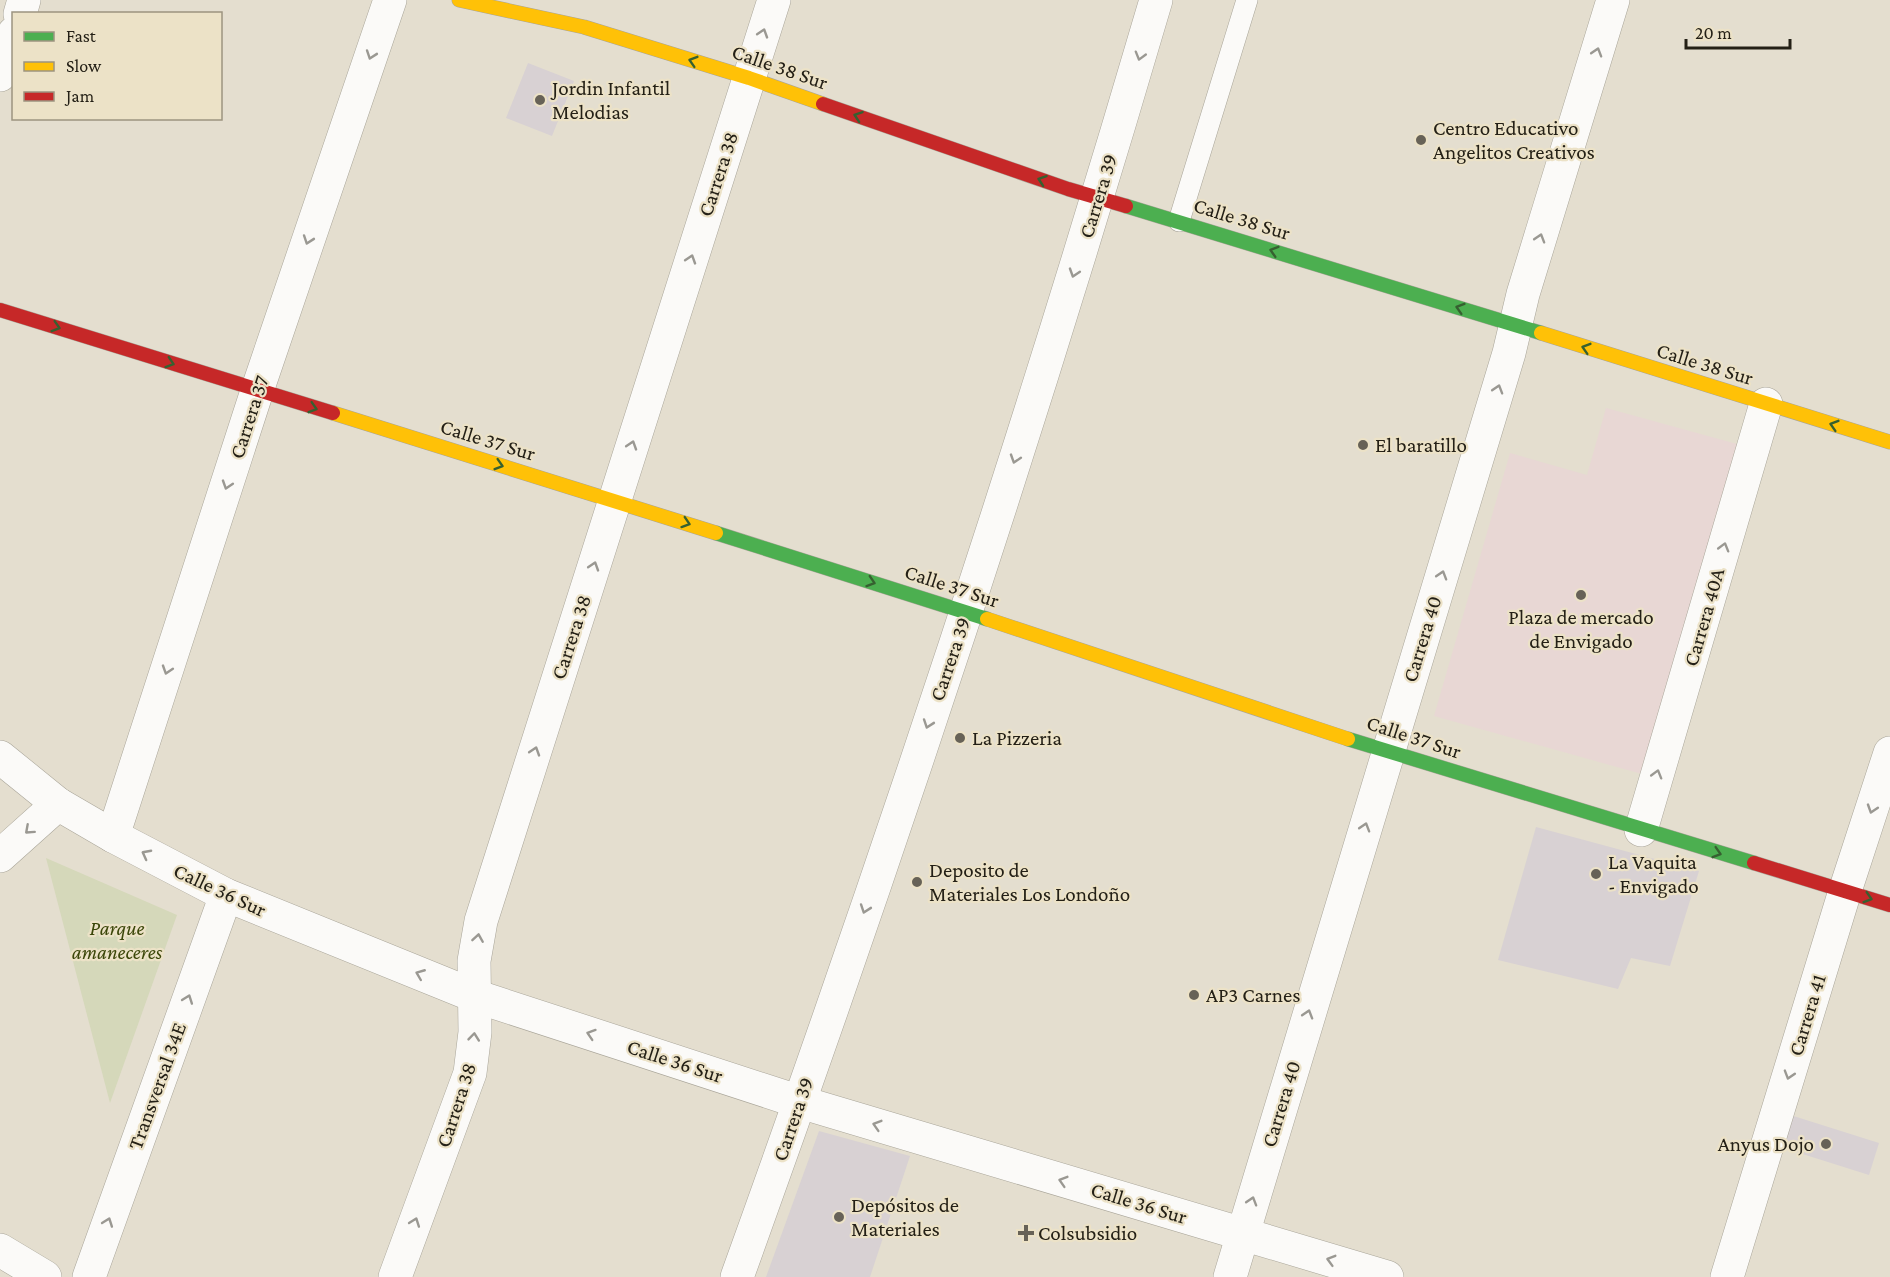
<svg xmlns="http://www.w3.org/2000/svg" width="1890" height="1277" viewBox="0 0 1890 1277" font-family="'Crimson Pro',serif">
  <style>
    .commercial { fill: #e8d7d4 }
    .park { fill: #d5d8ba }
    .building { fill: #d8d1d3 }
    .lines { fill: none; stroke-linecap: round; stroke-linejoin: round }
    .lane-casing { stroke: #a9a599; stroke-width: 22 }
    .street-casing { stroke: #a9a599; stroke-width: 34 }
    .fast-casing { stroke: #a9a599; stroke-width: 15 }
    .slow-casing { stroke: #a9a599; stroke-width: 15 }
    .jam-casing { stroke: #a9a599; stroke-width: 15 }
    .lane { stroke: #fbfaf8; stroke-width: 21 }
    .street { stroke: #fbfaf8; stroke-width: 33 }
    .fast { stroke: #4caf50; stroke-width: 14 }
    .slow { stroke: #ffc107; stroke-width: 14 }
    .jam { stroke: #c62828; stroke-width: 14 }
    .oneway { stroke: #9a9892 }
    .oneway2 { stroke: #366030 }
    .poi-dot { fill: #676257; stroke: #ece2c7; stroke-width: 2 }
    .labels { text-anchor: middle; dominant-baseline: central; stroke-width: 4.5; stroke-linejoin: round; paint-order: stroke }
    .street-label { font-size: 21px; fill: #242016; stroke: #ece2c7 }
    .poi-label { font-size: 21px; fill: #242016; stroke: #ece2c7; text-anchor: start }
    .park-label { font-size: 21px; font-style: italic; fill: #3b4609; stroke: #ece2c7 }
  </style>
  <rect width="100%" height="100%" fill="#e4decf"/>
  <polygon class="commercial" points="1606,408 1737,444 1642,774 1434,716 1510,453 1587,475"/>
  <polygon class="park" points="46,858 177,915 110,1103"/>
  <g class="building">
    <polygon points="528,63 574,81 552,136 506,118"/>
    <polygon points="1536,827 1699,871 1670,966 1631,958 1618,989 1498,960"/>
    <polygon points="1784,1113 1879,1143 1869,1175 1774,1145"/>
    <polygon points="819,1131 910,1156 870,1277 766,1277"/>
  </g>
  <g class="lines">
    <defs>
      <polyline id="lane" points="1179,221 1247,0"/>
      <g id="street">
        <polyline points="20,14 24,0"/>
        <polyline points="0,75 14,33"/>
        <polyline points="0,757 58,804 113,836 226,895 475,996 800,1102 1387,1277"/>
        <polyline points="1641,830 1766,404"/>
        <polyline points="113,836 257,391 390,0"/>
        <polyline points="0,856 58,804"/>
        <polyline points="0,1250 45,1277"/>
        <polyline points="89,1277 226,895"/>
        <polyline points="395,1277 470,1073 475,1032 474,961 481,921 774,0"/>
        <path d="M 737,1277 C 889,856 1030,430 1156,0"/>
        <polyline points="1230,1277 1509,353 1523,294 1613,0"/>
        <polyline points="1727,1277 1845,891 1890,753"/>
      </g>
      <g id="fast">
        <polyline points="1126,206 1541,333"/>
        <polyline points="716,533 987,619"/>
        <polyline points="1348,739 1754,863"/>
      </g>
      <g id="slow">
        <polyline points="459,0 584,27 749,78 823,104"/>
        <polyline points="1541,333 1890,442"/>
        <polyline points="333,413 716,533"/>
        <polyline points="987,619 1348,739"/>
      </g>
      <g id="jam">
        <polyline points="823,104 1068,189 1126,206"/>
        <polyline points="0,310 333,413"/>
        <polyline points="1754,863 1890,905"/>
      </g>
    </defs>
    <use href="#lane" class="lane-casing"/>
    <use href="#street" class="street-casing"/>
    <use href="#fast" class="fast-casing"/>
    <use href="#slow" class="slow-casing"/>
    <use href="#jam" class="jam-casing"/>
    <use href="#lane" class="lane"/>
    <use href="#street" class="street"/>
    <use href="#fast" class="fast"/>
    <use href="#slow" class="slow"/>
    <use href="#jam" class="jam"/>
  </g>
  <defs><path id="oneway-chevron" d="M-2-3.5L2.5 0L-2 3.5" fill="none" stroke-width="1.6" stroke-linecap="round" stroke-linejoin="round" transform="scale(1.5)"/></defs>
  <g class="oneway">
    <use href="#oneway-chevron" transform="translate(763 33) rotate(-72)"/>
    <use href="#oneway-chevron" transform="translate(1597 52) rotate(-73)"/>
    <use href="#oneway-chevron" transform="translate(371 55) rotate(109)"/>
    <use href="#oneway-chevron" transform="translate(1140 56) rotate(106)"/>
    <use href="#oneway-chevron" transform="translate(1540 238) rotate(-73)"/>
    <use href="#oneway-chevron" transform="translate(308 240) rotate(109)"/>
    <use href="#oneway-chevron" transform="translate(691 259) rotate(-72)"/>
    <use href="#oneway-chevron" transform="translate(1074 273) rotate(108)"/>
    <use href="#oneway-chevron" transform="translate(1498 389) rotate(-73)"/>
    <use href="#oneway-chevron" transform="translate(632 445) rotate(-72)"/>
    <use href="#oneway-chevron" transform="translate(1015 459) rotate(108)"/>
    <use href="#oneway-chevron" transform="translate(227 485) rotate(108)"/>
    <use href="#oneway-chevron" transform="translate(1724 547) rotate(-74)"/>
    <use href="#oneway-chevron" transform="translate(594 566) rotate(-72)"/>
    <use href="#oneway-chevron" transform="translate(1442 575) rotate(-73)"/>
    <use href="#oneway-chevron" transform="translate(167 670) rotate(108)"/>
    <use href="#oneway-chevron" transform="translate(928 724) rotate(109)"/>
    <use href="#oneway-chevron" transform="translate(535 751) rotate(-72)"/>
    <use href="#oneway-chevron" transform="translate(1657 774) rotate(-74)"/>
    <use href="#oneway-chevron" transform="translate(1872 809) rotate(108)"/>
    <use href="#oneway-chevron" transform="translate(1365 827) rotate(-73)"/>
    <use href="#oneway-chevron" transform="translate(29 830) rotate(138)"/>
    <use href="#oneway-chevron" transform="translate(146 854) rotate(-152)"/>
    <use href="#oneway-chevron" transform="translate(865 909) rotate(109)"/>
    <use href="#oneway-chevron" transform="translate(478 938) rotate(-81)"/>
    <use href="#oneway-chevron" transform="translate(420 974) rotate(-158)"/>
    <use href="#oneway-chevron" transform="translate(188 999) rotate(-70)"/>
    <use href="#oneway-chevron" transform="translate(1308 1014) rotate(-73)"/>
    <use href="#oneway-chevron" transform="translate(591 1034) rotate(-162)"/>
    <use href="#oneway-chevron" transform="translate(474 1037) rotate(-84)"/>
    <use href="#oneway-chevron" transform="translate(1789 1075) rotate(107)"/>
    <use href="#oneway-chevron" transform="translate(877 1125) rotate(-163)"/>
    <use href="#oneway-chevron" transform="translate(1063 1181) rotate(-163)"/>
    <use href="#oneway-chevron" transform="translate(1252 1201) rotate(-73)"/>
    <use href="#oneway-chevron" transform="translate(108 1222) rotate(-70)"/>
    <use href="#oneway-chevron" transform="translate(415 1222) rotate(-70)"/>
    <use href="#oneway-chevron" transform="translate(1331 1260) rotate(-164)"/>
  </g>
  <g class="oneway2">
    <use href="#oneway-chevron" transform="translate(693 61) rotate(-163)"/>
    <use href="#oneway-chevron" transform="translate(858 116) rotate(-161)"/>
    <use href="#oneway-chevron" transform="translate(1042 180) rotate(-161)"/>
    <use href="#oneway-chevron" transform="translate(1274 251) rotate(-163)"/>
    <use href="#oneway-chevron" transform="translate(1460 308) rotate(-163)"/>
    <use href="#oneway-chevron" transform="translate(56 327) rotate(17)"/>
    <use href="#oneway-chevron" transform="translate(1586 348) rotate(-163)"/>
    <use href="#oneway-chevron" transform="translate(170 363) rotate(18)"/>
    <use href="#oneway-chevron" transform="translate(313 408) rotate(17)"/>
    <use href="#oneway-chevron" transform="translate(1834 425) rotate(-163)"/>
    <use href="#oneway-chevron" transform="translate(499 465) rotate(17)"/>
    <use href="#oneway-chevron" transform="translate(686 523) rotate(18)"/>
    <use href="#oneway-chevron" transform="translate(871 582) rotate(18)"/>
    <use href="#oneway-chevron" transform="translate(1717 853) rotate(17)"/>
    <use href="#oneway-chevron" transform="translate(1868 898) rotate(17)"/>
  </g>
  <g class="poi-dot">
    <circle cx="540" cy="100" r="6"/>
    <circle cx="1421" cy="140" r="6"/>
    <circle cx="1363" cy="445" r="6"/>
    <circle cx="1581" cy="595" r="6"/>
    <circle cx="960" cy="738" r="6"/>
    <circle cx="1596" cy="874" r="6"/>
    <circle cx="917" cy="882" r="6"/>
    <circle cx="1194" cy="995" r="6"/>
    <circle cx="1826" cy="1144" r="6"/>
    <circle cx="839" cy="1217" r="6"/>
    <path d="M1023 1224h6v6h6v6h-6v6h-6v-6h-6v-6h6z"/>
  </g>
  <g class="labels">
    <g class="street-label">
      <text transform="translate(780 67) rotate(19)">Calle 38 Sur</text>
      <text transform="translate(718 174) rotate(-72)">Carrera 38</text>
      <text transform="translate(1098 196) rotate(-73)">Carrera 39</text>
      <text transform="translate(1242 219) rotate(17)">Calle 38 Sur</text>
      <text transform="translate(1705 364) rotate(17)">Calle 38 Sur</text>
      <text transform="translate(249 417) rotate(-72)">Carrera 37</text>
      <text transform="translate(488 440) rotate(17)">Calle 37 Sur</text>
      <text transform="translate(952 586) rotate(18)">Calle 37 Sur</text>
      <text transform="translate(1704 617) rotate(-74)">Carrera 40A</text>
      <text transform="translate(571 637) rotate(-72)">Carrera 38</text>
      <text transform="translate(1422 639) rotate(-73)">Carrera 40</text>
      <text transform="translate(950 659) rotate(-71)">Carrera 39</text>
      <text transform="translate(1414 737) rotate(18)">Calle 37 Sur</text>
      <text transform="translate(220 890) rotate(25)">Calle 36 Sur</text>
      <text transform="translate(1807 1015) rotate(-73)">Carrera 41</text>
      <text transform="translate(675 1061) rotate(18)">Calle 36 Sur</text>
      <text transform="translate(157 1086) rotate(-70)">Transversal 34E</text>
      <text transform="translate(1281 1104) rotate(-73)">Carrera 40</text>
      <text transform="translate(456 1105) rotate(-72)">Carrera 38</text>
      <text transform="translate(793 1119) rotate(-71)">Carrera 39</text>
      <text transform="translate(1139 1203) rotate(17)">Calle 36 Sur</text>
    </g>
    <g class="poi-label">
      <text x="552" y="88">Jordin Infantil<tspan x="552" dy="24">Melodias</tspan></text>
      <text x="1433" y="128">Centro Educativo<tspan x="1433" dy="24">Angelitos Creativos</tspan></text>
      <text x="1375" y="445">El baratillo</text>
      <text x="1581" y="617" text-anchor="middle">Plaza de mercado<tspan x="1581" dy="24">de Envigado</tspan></text>
      <text x="972" y="738">La Pizzeria</text>
      <text x="1608" y="862">La Vaquita<tspan x="1608" dy="24">- Envigado</tspan></text>
      <text x="929" y="870">Deposito de<tspan x="929" dy="24">Materiales Los Londoño</tspan></text>
      <text x="1206" y="995">AP3 Carnes</text>
      <text x="1814" y="1144" text-anchor="end">Anyus Dojo</text>
      <text x="851" y="1205">Depósitos de<tspan x="851" dy="24">Materiales</tspan></text>
      <text x="1038" y="1233">Colsubsidio</text>
    </g>
    <g class="park-label">
      <text x="117" y="928">Parque<tspan x="117" dy="24">amaneceres</tspan></text>
    </g>
  </g>
  <rect x="12" y="12" width="210" height="108" fill="#ece2c7" stroke="#9c9480" stroke-width="1.5"/>
  <rect x="24" y="32" width="30" height="9" fill="#4caf50" stroke="#9c9480" stroke-width="1.5"/>
  <text x="66" y="42" font-size="18" fill="#242016">Fast</text>
  <rect x="24" y="62" width="30" height="9" fill="#ffc107" stroke="#9c9480" stroke-width="1.5"/>
  <text x="66" y="72" font-size="18" fill="#242016">Slow</text>
  <rect x="24" y="92" width="30" height="9" fill="#c62828" stroke="#9c9480" stroke-width="1.5"/>
  <text x="66" y="102" font-size="18" fill="#242016">Jam</text>
  <path d="M1686 39v9h104v-9" fill="none" stroke="#242016" stroke-width="3"/>
  <text x="1695" y="39" font-size="18" fill="#242016" stroke="#ece2c7" stroke-width="4.5" paint-order="stroke">20 m</text>
</svg>
